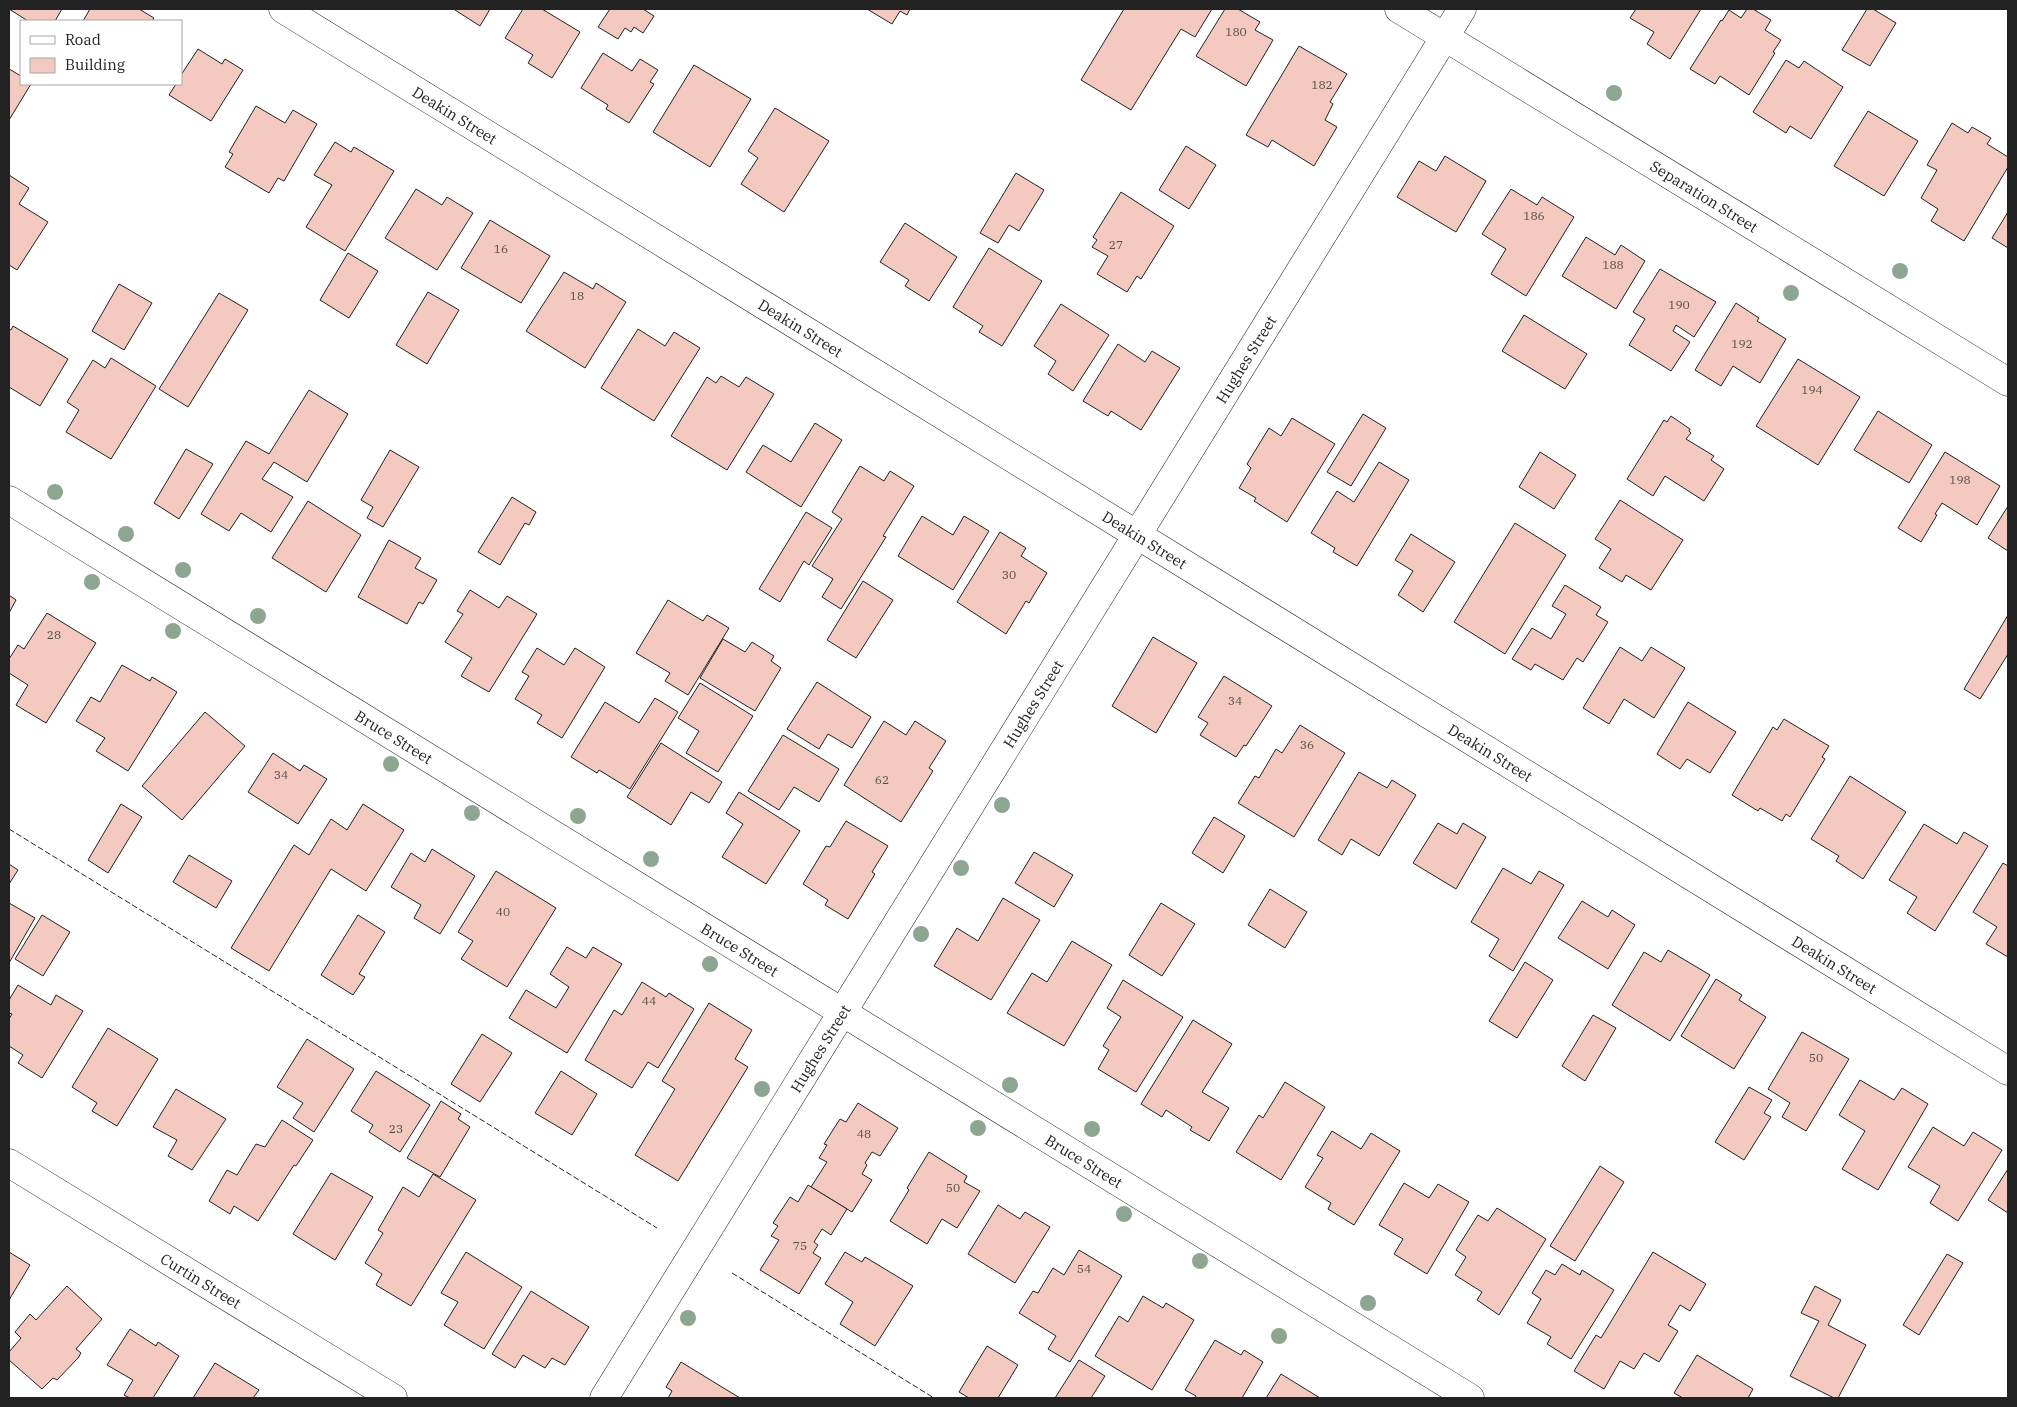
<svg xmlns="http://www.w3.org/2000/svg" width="2017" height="1407" viewBox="0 0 2017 1407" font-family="'IBM Plex Serif',serif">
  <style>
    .building { fill: #f3c9c0; stroke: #222 }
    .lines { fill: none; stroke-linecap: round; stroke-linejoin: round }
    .minor-casing { stroke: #222; stroke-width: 29 }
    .secondary-casing { stroke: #222; stroke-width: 29 }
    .minor { stroke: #fff; stroke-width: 28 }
    .secondary { stroke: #fff; stroke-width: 28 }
    .fence { stroke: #222; stroke-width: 1; stroke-dasharray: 6 2.5; stroke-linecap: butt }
    .tree { fill: #8da692 }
    .labels { text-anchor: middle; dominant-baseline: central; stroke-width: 4; stroke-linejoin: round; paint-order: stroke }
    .number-label { font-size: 12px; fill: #564c4a }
    .street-label { font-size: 15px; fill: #222; stroke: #fff }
  </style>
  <rect width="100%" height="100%" fill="#fff"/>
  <g class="building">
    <polygon points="9,9 62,9 55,21 28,21"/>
    <polygon points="90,9 139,9 154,18 152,21 83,21"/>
    <polygon points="456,9 490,9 480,26 455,10"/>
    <polygon points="523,9 542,9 580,32 552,78 528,63 533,55 505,38"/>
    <polygon points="610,9 643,9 654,16 643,33 634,27 631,32 625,28 618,39 598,27"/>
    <polygon points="867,9 910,9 907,15 900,11 892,24"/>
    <polygon points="1124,9 1212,9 1195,37 1181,29 1131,110 1081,80"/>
    <polygon points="1225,9 1238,9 1260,22 1255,30 1273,40 1246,86 1196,56"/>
    <polygon points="1636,9 1701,9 1670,59 1647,44 1654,32 1630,18"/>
    <polygon points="1747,9 1753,9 1771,20 1765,30 1781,40 1773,52 1775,53 1749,95 1720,76 1715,84 1690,69 1721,20 1722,21 1729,10 1741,18"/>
    <polygon points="1867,9 1873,9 1896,23 1870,66 1842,50"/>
    <polygon points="1299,46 1347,74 1330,102 1333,104 1325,120 1337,127 1314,166 1272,140 1268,147 1246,135"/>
    <polygon points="198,49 222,64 225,59 243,70 211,121 169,95 176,84 181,84 181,75"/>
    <polygon points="603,53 632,71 640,59 658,70 650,82 654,84 629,123 606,109 608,105 581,88"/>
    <polygon points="1786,60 1799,68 1804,61 1843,87 1811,139 1790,126 1786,133 1753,112"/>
    <polygon points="694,65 751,99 710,167 653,132"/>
    <polygon points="9,69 21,76 21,84 31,84 9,120"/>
    <polygon points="256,106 285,123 293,110 317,124 284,181 278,178 269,193 225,167 233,154 229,152"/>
    <polygon points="775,108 829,141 784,212 741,184 758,158 748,151"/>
    <polygon points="1868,111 1918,141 1884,196 1834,166"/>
    <polygon points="1952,123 1968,133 1972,127 1991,138 1987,144 2008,157 2008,167 1964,241 1931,221 1938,209 1921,198 1937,170 1927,165"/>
    <polygon points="335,142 351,152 354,147 394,171 345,251 306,227 332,185 314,175"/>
    <polygon points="1186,146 1216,165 1189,209 1159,190"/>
    <polygon points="1445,156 1486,181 1456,232 1397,197 1419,161 1436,171"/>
    <polygon points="1016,173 1044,190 1019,231 1009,225 998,243 980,233"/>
    <polygon points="9,175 29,188 19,204 48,222 17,270 9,265"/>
    <polygon points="416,189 442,205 447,197 473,213 437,270 385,238"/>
    <polygon points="1511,189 1537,205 1542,197 1574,217 1526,296 1491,274 1506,249 1482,234"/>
    <polygon points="1121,192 1174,226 1141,279 1137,276 1127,292 1097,274 1108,256 1092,247 1097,240 1093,237"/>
    <polygon points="2008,212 2008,248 1992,238"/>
    <polygon points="490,220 550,256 521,303 461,268"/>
    <polygon points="905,223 957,257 929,301 905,286 909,280 880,262"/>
    <polygon points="1586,237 1615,255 1621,245 1645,261 1616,309 1562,276"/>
    <polygon points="989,248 1042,281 1002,346 979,332 983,326 953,307"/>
    <polygon points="348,253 378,271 349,318 320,300"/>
    <polygon points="1660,269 1716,302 1694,337 1676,325 1673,331 1690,342 1671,371 1629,345 1645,319 1633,312"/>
    <polygon points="564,272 593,289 596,283 626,302 585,368 526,331"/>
    <polygon points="119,284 152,303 124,350 92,331"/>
    <polygon points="428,292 459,310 427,364 396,345"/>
    <polygon points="219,293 248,310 188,407 159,389"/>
    <polygon points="1736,303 1759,318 1757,321 1786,339 1760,383 1733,366 1721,386 1695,370"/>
    <polygon points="1061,304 1109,335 1073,391 1048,374 1056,361 1034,346"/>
    <polygon points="1524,315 1587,354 1565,389 1502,351"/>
    <polygon points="13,326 68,359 40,406 9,387 9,329 11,330"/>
    <polygon points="638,329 665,346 674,332 700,348 654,421 601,388"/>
    <polygon points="1118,344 1145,362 1152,351 1180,368 1141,430 1111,411 1108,416 1083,401"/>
    <polygon points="111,358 156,386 111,459 66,432 79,410 67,402 93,360 105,368"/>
    <polygon points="1798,359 1860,397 1818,465 1756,426"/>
    <polygon points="721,376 739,387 746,377 774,394 727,470 671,436 707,377 716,383"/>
    <polygon points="309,390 348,414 307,482 274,462 262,479 293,497 271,532 241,513 229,531 201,514 246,441 269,454"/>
    <polygon points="1878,411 1932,445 1909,483 1854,450"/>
    <polygon points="1363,414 1386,428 1351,486 1327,472"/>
    <polygon points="1671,416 1690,429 1689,431 1691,433 1686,439 1714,456 1711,460 1724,469 1704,501 1665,476 1653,496 1627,479 1664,420 1667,422"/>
    <polygon points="1292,418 1335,444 1287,522 1254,501 1256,498 1239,488 1251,468 1247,464 1269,428 1281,436"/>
    <polygon points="815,423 842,440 801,507 746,472 763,445 791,462"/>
    <polygon points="186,449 213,464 179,519 154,503"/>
    <polygon points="390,450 419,467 383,527 367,518 373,507 361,500"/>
    <polygon points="1540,452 1576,475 1554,509 1519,487"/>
    <polygon points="1945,452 2000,486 1977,525 1942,503 1935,514 1937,515 1921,542 1898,528"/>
    <polygon points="1379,462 1409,480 1357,566 1333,552 1335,548 1311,533 1337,491 1354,502"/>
    <polygon points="860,466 884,481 890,471 914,486 883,536 886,537 841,609 822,597 833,579 812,566 842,519 832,512"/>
    <polygon points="512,497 536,512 529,525 525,523 500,565 478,552"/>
    <polygon points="1620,500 1683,540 1651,590 1626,575 1622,582 1599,568 1611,549 1595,539"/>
    <polygon points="308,501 361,535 326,592 272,558"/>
    <polygon points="2008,506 2008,551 1988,538"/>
    <polygon points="806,512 832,528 809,565 804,561 780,602 759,589"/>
    <polygon points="922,516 953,535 964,516 989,531 953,590 898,556"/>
    <polygon points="1515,523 1566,555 1505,654 1454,622"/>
    <polygon points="1000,532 1026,548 1021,556 1047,573 1029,603 1026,601 1006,634 957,602"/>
    <polygon points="1411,534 1455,562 1423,612 1398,595 1413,571 1395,560"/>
    <polygon points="389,540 421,558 415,568 437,580 423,604 419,602 407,624 358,597"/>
    <polygon points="863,581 893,600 856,658 827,640"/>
    <polygon points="1565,585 1601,607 1596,615 1608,622 1583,662 1577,658 1563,680 1535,664 1531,670 1512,659 1532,628 1551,639 1566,614 1552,606"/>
    <polygon points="470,590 499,608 507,596 537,614 489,692 461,676 472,658 445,642 463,614 457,611"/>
    <polygon points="9,595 16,600 9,613"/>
    <polygon points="668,600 703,621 707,615 729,628 688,695 665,681 670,673 636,653"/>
    <polygon points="47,613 96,643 46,723 16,705 28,685 9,673 9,659 18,645 24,649"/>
    <polygon points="2008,615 2008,654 1980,699 1964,689"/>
    <polygon points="1153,637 1197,663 1156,733 1112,706"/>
    <polygon points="723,639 745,652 752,642 774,656 771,661 781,668 755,711 700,678"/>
    <polygon points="1620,647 1642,661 1651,647 1685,668 1654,718 1624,699 1609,724 1583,708"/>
    <polygon points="537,648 564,665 575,648 605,667 562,738 537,723 542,715 515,699 529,676 522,672"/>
    <polygon points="122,665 150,681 152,677 177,692 128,771 96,751 105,738 76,721 91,697 100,702"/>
    <polygon points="1224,676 1272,706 1246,746 1244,745 1236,757 1200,735 1208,723 1198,717"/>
    <polygon points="817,682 871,717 852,748 828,734 819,749 787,729"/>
    <polygon points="700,683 753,716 718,772 686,753 699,731 678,718"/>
    <polygon points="655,698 678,712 630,789 599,770 597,773 571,757 605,702 639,723"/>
    <polygon points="1688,702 1736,732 1710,773 1687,759 1680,769 1657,754"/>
    <polygon points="205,712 245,746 182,820 142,786"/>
    <polygon points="1784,719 1829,746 1822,757 1825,759 1790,817 1786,814 1782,821 1760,808 1758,811 1732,795 1773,727 1777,730"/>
    <polygon points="884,721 906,735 915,721 946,741 929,768 933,771 901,822 844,785"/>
    <polygon points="1300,725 1345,753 1294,837 1238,803 1255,776 1259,778 1276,749 1282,753"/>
    <polygon points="783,735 839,769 819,802 794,787 779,810 748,791"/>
    <polygon points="661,743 722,782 709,803 691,792 671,825 627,797"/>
    <polygon points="273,753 300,771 304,765 327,779 298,824 248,792"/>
    <polygon points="1359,772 1387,788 1392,780 1416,795 1379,856 1351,839 1342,855 1318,840"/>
    <polygon points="1850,776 1906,812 1863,879 1836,861 1839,856 1811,839"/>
    <polygon points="739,792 800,831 766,884 722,857 743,824 726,813"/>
    <polygon points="121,804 142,817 108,873 88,860"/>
    <polygon points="363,804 404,830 366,891 331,869 269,971 231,948 294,845 309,855 331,819 347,830"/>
    <polygon points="1214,817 1245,836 1223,873 1192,853"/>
    <polygon points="846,821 888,846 872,872 875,874 848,919 825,905 828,900 803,884 826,846 830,847"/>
    <polygon points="1438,823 1457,834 1463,823 1486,837 1456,889 1413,863"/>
    <polygon points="1924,824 1957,844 1964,832 1988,846 1935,931 1907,913 1917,897 1889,880"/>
    <polygon points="432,849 475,876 440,934 414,918 421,905 391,887 411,853 425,862"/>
    <polygon points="1034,852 1073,875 1054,907 1015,883"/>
    <polygon points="189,855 232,881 216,908 173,882"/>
    <polygon points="2003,863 2008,866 2008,957 1986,944 1997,927 1973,912"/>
    <polygon points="9,864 18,870 9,884"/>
    <polygon points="1503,868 1531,884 1539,871 1564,885 1513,971 1489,956 1499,939 1471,922"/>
    <polygon points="496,871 556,908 507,987 461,959 473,941 458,932"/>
    <polygon points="1270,889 1307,912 1285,948 1248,925"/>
    <polygon points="1003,898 1040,920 991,1000 934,966 957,928 978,941"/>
    <polygon points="1582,901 1608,917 1612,910 1635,925 1608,969 1558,938"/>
    <polygon points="9,903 35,918 9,963"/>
    <polygon points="1161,903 1195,924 1162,976 1129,955"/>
    <polygon points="42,915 70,932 43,976 15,959"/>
    <polygon points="358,915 385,932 359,974 365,977 353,995 321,975"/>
    <polygon points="1072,941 1112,965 1064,1046 1007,1013 1032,973 1047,982"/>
    <polygon points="567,947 586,958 593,947 622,964 567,1053 509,1018 526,990 556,1008 569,987 550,974"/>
    <polygon points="1668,950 1710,975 1670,1041 1612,1005 1644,952 1661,962"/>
    <polygon points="1525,962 1553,980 1517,1038 1489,1021"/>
    <polygon points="1716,979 1742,995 1739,1000 1766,1017 1734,1069 1681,1036"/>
    <polygon points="1123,980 1183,1017 1136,1092 1098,1069 1109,1050 1103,1046 1121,1017 1107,1008"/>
    <polygon points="642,982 666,997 669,993 694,1009 658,1068 648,1062 632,1088 585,1060 614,1010 622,1015"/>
    <polygon points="18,985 51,1005 56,995 83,1011 42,1078 18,1063 23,1055 9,1046 9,1019 12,1014 9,1013 9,1000"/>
    <polygon points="709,1003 752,1030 735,1059 748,1067 678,1181 635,1155 675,1089 662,1081"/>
    <polygon points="1593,1015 1616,1028 1585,1081 1562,1066"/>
    <polygon points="1193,1020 1232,1044 1202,1092 1229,1108 1209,1141 1190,1130 1192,1127 1166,1110 1162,1117 1141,1104"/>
    <polygon points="108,1028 158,1059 117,1126 92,1111 97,1103 72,1087"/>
    <polygon points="1802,1032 1849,1059 1806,1131 1782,1117 1790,1103 1768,1089"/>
    <polygon points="482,1034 512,1053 480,1102 451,1084"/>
    <polygon points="307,1039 354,1069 314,1132 293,1118 303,1103 277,1087"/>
    <polygon points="376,1071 430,1105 400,1152 369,1132 373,1125 351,1111"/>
    <polygon points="561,1071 597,1094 572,1135 535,1113"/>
    <polygon points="1860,1080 1894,1100 1902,1088 1928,1104 1878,1190 1842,1169 1865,1131 1839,1115"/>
    <polygon points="1285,1082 1325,1107 1281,1180 1236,1152 1259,1115 1263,1118"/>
    <polygon points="1749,1087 1772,1100 1764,1113 1771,1117 1744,1160 1715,1142"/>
    <polygon points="176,1089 226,1119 192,1170 168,1156 177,1140 153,1127"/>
    <polygon points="441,1101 461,1114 458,1119 470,1127 440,1177 407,1158"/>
    <polygon points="858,1103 898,1128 880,1156 872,1152 865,1163 867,1165 862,1174 872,1180 852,1212 811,1187 827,1162 819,1158 827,1145 824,1144 840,1119 846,1122"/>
    <polygon points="282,1120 313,1140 296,1166 294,1165 258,1221 234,1206 230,1214 209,1201 227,1170 237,1175 256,1144 265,1147"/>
    <polygon points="1933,1127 1964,1146 1973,1132 2002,1150 1958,1221 1930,1203 1940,1186 1908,1167"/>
    <polygon points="1332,1131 1361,1149 1371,1133 1400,1151 1354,1225 1328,1209 1331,1203 1305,1187 1323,1158 1317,1155"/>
    <polygon points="929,1152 967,1176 964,1182 980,1191 957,1228 942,1219 927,1244 890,1221 909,1190 907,1188"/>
    <polygon points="1600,1166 1624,1182 1575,1261 1550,1246"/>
    <polygon points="2008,1169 2008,1213 1988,1200"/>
    <polygon points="331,1173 373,1197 335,1260 293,1234"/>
    <polygon points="433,1174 476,1200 411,1306 376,1285 382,1274 365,1263 383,1233 378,1230 403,1187 419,1197"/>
    <polygon points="1404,1183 1429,1198 1438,1184 1469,1202 1427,1274 1394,1254 1403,1239 1379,1225"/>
    <polygon points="808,1185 847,1209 831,1235 822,1229 814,1242 818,1245 813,1253 821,1258 799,1294 760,1270 779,1240 771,1236 778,1226 773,1223 790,1197 798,1202"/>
    <polygon points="998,1205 1020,1219 1025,1212 1050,1227 1015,1283 968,1254"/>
    <polygon points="1497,1208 1546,1239 1499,1315 1477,1300 1482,1292 1455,1275 1466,1257 1456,1250 1478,1215 1488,1221"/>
    <polygon points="1079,1250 1122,1276 1070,1362 1048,1349 1056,1336 1019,1313 1033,1291 1038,1293 1053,1268 1064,1275"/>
    <polygon points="9,1252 30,1265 9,1300"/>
    <polygon points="466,1252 522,1287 484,1349 444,1325 458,1302 441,1293"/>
    <polygon points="845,1252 862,1262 865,1257 913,1286 875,1346 840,1324 853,1302 825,1284"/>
    <polygon points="1653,1252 1706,1284 1690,1311 1680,1305 1668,1325 1678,1331 1659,1362 1644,1353 1634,1369 1620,1361 1604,1389 1574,1371 1596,1335 1601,1338"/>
    <polygon points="1947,1254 1963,1263 1919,1335 1903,1325"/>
    <polygon points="1562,1264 1580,1275 1582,1270 1614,1290 1571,1359 1547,1344 1551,1337 1527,1323 1541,1299 1532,1293 1546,1270 1555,1275"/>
    <polygon points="67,1286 102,1319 76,1349 81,1353 78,1358 57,1380 53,1378 42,1389 9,1360 9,1352 21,1338 15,1332 30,1314 36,1320"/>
    <polygon points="1815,1286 1841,1300 1828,1325 1866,1345 1838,1398 1834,1398 1790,1376 1819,1321 1801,1313"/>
    <polygon points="531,1291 589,1327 565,1365 552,1358 545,1368 523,1355 515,1368 492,1354"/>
    <polygon points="1143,1296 1163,1308 1166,1303 1194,1320 1152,1390 1095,1356 1119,1316 1128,1322"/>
    <polygon points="130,1329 156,1346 158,1342 179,1356 153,1398 130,1398 124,1395 133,1380 107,1365"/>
    <polygon points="1215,1340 1241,1355 1244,1350 1263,1362 1242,1398 1195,1398 1196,1396 1185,1390"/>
    <polygon points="987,1346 1018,1365 998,1398 969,1398 959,1392"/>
    <polygon points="1697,1355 1753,1389 1748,1398 1683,1398 1674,1393"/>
    <polygon points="1079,1360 1105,1376 1091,1398 1055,1398"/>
    <polygon points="681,1362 740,1398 668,1398 672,1391 666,1387"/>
    <polygon points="215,1363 259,1390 253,1398 193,1398"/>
    <polygon points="1281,1374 1320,1398 1266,1398"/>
  </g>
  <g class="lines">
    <defs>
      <g id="minor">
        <path id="s1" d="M 283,9 L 2008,1071"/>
        <path id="s2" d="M 9,500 L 1470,1398"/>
        <path id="s3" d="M 9,1163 L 393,1398"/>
        <path id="s4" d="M 604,1398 L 1462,9"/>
      </g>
      <g id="secondary">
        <path id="s5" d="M 1399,9 L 2008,382"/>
      </g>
    </defs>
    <use href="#minor" class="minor-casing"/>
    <use href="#secondary" class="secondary-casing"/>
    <use href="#minor" class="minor"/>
    <use href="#secondary" class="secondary"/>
    <g class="fence">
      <polyline points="9,829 657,1228"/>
      <polyline points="732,1273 934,1398"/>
    </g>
  </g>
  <g class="tree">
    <circle cx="1614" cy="93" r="8"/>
    <circle cx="1900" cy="271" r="8"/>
    <circle cx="1791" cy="293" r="8"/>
    <circle cx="55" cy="492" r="8"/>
    <circle cx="126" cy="534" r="8"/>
    <circle cx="183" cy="570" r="8"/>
    <circle cx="92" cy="582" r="8"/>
    <circle cx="258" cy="616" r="8"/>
    <circle cx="173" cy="631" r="8"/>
    <circle cx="391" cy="764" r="8"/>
    <circle cx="1002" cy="805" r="8"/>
    <circle cx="472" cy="813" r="8"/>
    <circle cx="578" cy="816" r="8"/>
    <circle cx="651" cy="859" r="8"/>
    <circle cx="961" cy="868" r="8"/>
    <circle cx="921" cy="934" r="8"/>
    <circle cx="710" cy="964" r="8"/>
    <circle cx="1010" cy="1085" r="8"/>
    <circle cx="762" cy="1089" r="8"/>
    <circle cx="978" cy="1128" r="8"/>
    <circle cx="1092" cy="1129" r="8"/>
    <circle cx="1124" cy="1214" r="8"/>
    <circle cx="1200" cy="1261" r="8"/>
    <circle cx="1368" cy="1303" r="8"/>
    <circle cx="688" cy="1318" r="8"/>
    <circle cx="1279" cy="1336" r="8"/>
  </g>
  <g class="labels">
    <g class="number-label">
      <text x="1236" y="31">180</text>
      <text x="1322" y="84">182</text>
      <text x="1534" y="215">186</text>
      <text x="1116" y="244">27</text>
      <text x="501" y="248">16</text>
      <text x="1613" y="264">188</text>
      <text x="577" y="295">18</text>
      <text x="1679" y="304">190</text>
      <text x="1742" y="343">192</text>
      <text x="1812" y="389">194</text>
      <text x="1960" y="479">198</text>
      <text x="1009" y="574">30</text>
      <text x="54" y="634">28</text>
      <text x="1235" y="700">34</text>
      <text x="1307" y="744">36</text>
      <text x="281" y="774">34</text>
      <text x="882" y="779">62</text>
      <text x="503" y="911">40</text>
      <text x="649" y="1000">44</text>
      <text x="1816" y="1057">50</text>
      <text x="396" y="1128">23</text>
      <text x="864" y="1133">48</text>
      <text x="953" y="1187">50</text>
      <text x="800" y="1245">75</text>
      <text x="1084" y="1268">54</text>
    </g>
    <g class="street-label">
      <text stroke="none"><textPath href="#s1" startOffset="202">Deakin Street</textPath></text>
      <text stroke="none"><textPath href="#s5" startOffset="358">Separation Street</textPath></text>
      <text stroke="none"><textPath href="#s1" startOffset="608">Deakin Street</textPath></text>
      <text stroke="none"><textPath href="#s4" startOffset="1221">Hughes Street</textPath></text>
      <text stroke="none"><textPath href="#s1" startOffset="1012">Deakin Street</textPath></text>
      <text stroke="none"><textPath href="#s4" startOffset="816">Hughes Street</textPath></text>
      <text stroke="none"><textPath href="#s2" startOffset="452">Bruce Street</textPath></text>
      <text stroke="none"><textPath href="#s1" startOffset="1418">Deakin Street</textPath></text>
      <text stroke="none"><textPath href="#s2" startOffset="858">Bruce Street</textPath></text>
      <text stroke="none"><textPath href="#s1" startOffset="1822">Deakin Street</textPath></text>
      <text stroke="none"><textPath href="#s4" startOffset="411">Hughes Street</textPath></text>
      <text stroke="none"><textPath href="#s2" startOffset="1262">Bruce Street</textPath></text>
      <text stroke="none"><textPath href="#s3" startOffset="225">Curtin Street</textPath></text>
    </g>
  </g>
  <rect width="2017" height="1407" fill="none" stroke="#222222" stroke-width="20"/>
  <rect x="20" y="20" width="162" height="65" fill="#ffffff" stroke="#a7a7a7"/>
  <rect x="30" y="36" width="25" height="8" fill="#ffffff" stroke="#a7a7a7"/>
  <text x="65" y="45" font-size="15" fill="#222222">Road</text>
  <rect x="30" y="58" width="25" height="15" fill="#f3c9c0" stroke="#a7a7a7"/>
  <text x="65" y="70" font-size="15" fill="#222222">Building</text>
</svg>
